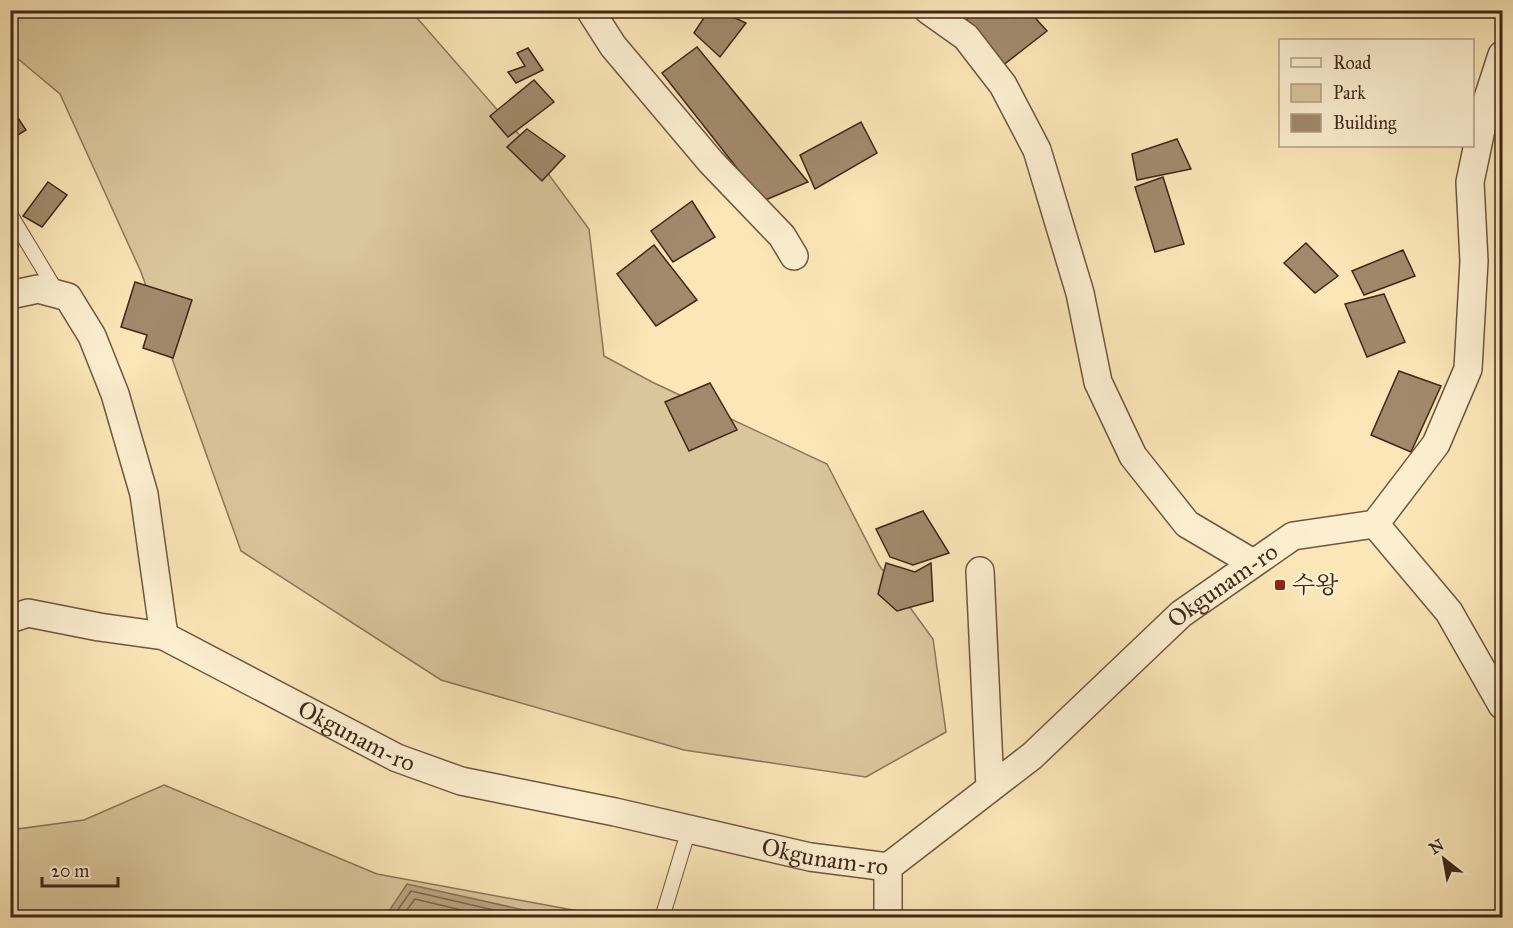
<svg xmlns="http://www.w3.org/2000/svg" width="1513" height="928" viewBox="0 0 1513 928" font-family="'IM FELL Great Primer','Noto Serif KR',serif">
  <style>
    .green { fill: #dac69c; stroke: #8d765a; stroke-width: 1.5 }
    .water { fill: #bba581; stroke: #8a7357; stroke-width: 1.5 }
    .lines { fill: none; stroke-linecap: round; stroke-linejoin: round }
    .shore { stroke: #7e664c; stroke-width: 1.5 }
    .building { fill: #a18a6b; stroke: #402718; stroke-width: 1.5 }
    .service-casing { stroke: #6e5740; stroke-width: 16 }
    .minor-casing { stroke: #6e5740; stroke-width: 30 }
    .service { stroke: #fcefd0; stroke-width: 14 }
    .minor { stroke: #fcefd0; stroke-width: 27 }
    .poi-dot { fill: #8f2418; stroke: #fcefd0; stroke-width: 2 }
    .labels { text-anchor: middle; dominant-baseline: central; stroke-width: 5; stroke-linejoin: round; paint-order: stroke }
    .poi-label { font-size: 24px; fill: #402718; stroke: #fcefd0; text-anchor: start }
    .street-label { font-size: 24px; fill: #402718; stroke: #fcefd0 }
  </style>
  <rect width="100%" height="100%" fill="#fae6b7"/>
  <filter id="stains"><feTurbulence type="fractalNoise" baseFrequency=".00333" numOctaves="4"/><feColorMatrix values="0 0 0 0 .2 0 0 0 0 .09 0 0 0 0 .02 0 0 0 .5 -.17"/></filter>
  <radialGradient id="worn" r=".72"><stop offset=".6" stop-color="#630" stop-opacity="0"/><stop offset="1" stop-color="#630" stop-opacity=".3"/></radialGradient>
  <g class="green">
    <polygon points="10,11 411,11 521,137 589,229 604,356 652,382 827,464 879,565 933,639 946,732 866,777 684,750 441,680 241,551 141,272 60,94 11,53"/>
    <polygon points="164,785 377,874 611,917 11,917 10,830 84,820"/>
  </g>
  <polygon class="water" points="407,884 551,916 555,917 385,917"/>
  <g class="lines">
    <g class="shore">
      <polyline points="392,918 411,891 528,918"/>
      <polyline points="401,918 415,899 495,918"/>
    </g>
  </g>
  <g class="building">
    <polygon points="709,10 718,10 746,23 720,57 694,33"/>
    <polygon points="980,10 1028,10 1047,31 1002,66 962,23"/>
    <polygon points="697,47 808,182 763,201 662,73"/>
    <polygon points="528,48 543,70 516,83 508,72 525,66 517,53"/>
    <polygon points="534,80 554,102 508,137 490,116"/>
    <polygon points="10,106 26,130 10,140"/>
    <polygon points="861,122 877,153 815,189 800,155"/>
    <polygon points="527,129 565,156 542,181 507,147"/>
    <polygon points="1177,139 1191,169 1137,180 1132,154"/>
    <polygon points="1163,177 1184,244 1155,252 1135,187"/>
    <polygon points="48,182 67,195 42,227 23,216"/>
    <polygon points="692,201 715,237 673,262 651,231"/>
    <polygon points="10,242 18,247 10,257"/>
    <polygon points="1306,243 1338,276 1315,293 1284,263"/>
    <polygon points="654,245 697,300 656,326 617,274"/>
    <polygon points="1403,250 1415,276 1364,295 1352,271"/>
    <polygon points="135,282 192,300 173,358 143,348 147,335 121,327"/>
    <polygon points="1384,294 1405,342 1367,357 1345,304"/>
    <polygon points="1399,371 1441,386 1411,452 1371,435"/>
    <polygon points="710,383 737,430 689,451 665,402"/>
    <polygon points="923,511 949,553 913,565 890,557 876,529"/>
    <polygon points="886,563 915,572 931,563 933,601 897,611 878,594"/>
  </g>
  <g class="lines">
    <defs>
      <g id="service">
        <polyline points="10,214 57,292"/>
        <polyline points="662,918 689,829"/>
      </g>
      <g id="minor">
        <polyline points="590,10 613,46 711,162 782,236 794,256"/>
        <polyline points="928,10 966,37 1003,85 1037,150 1080,293 1098,382 1133,456 1187,524 1253,563"/>
        <polyline points="10,295 38,289 68,297 92,336 115,394 144,494 164,636"/>
        <polyline points="1375,524 1436,444 1468,369 1474,261 1470,182 1487,101 1502,55"/>
        <polyline points="980,571 990,788"/>
        <path id="s1" d="M 10,619 L 28,613 L 99,627 L 164,636 L 397,758 L 461,781 L 615,812 L 810,857 L 888,867 L 1032,756 L 1181,614 L 1293,536 L 1375,524 L 1449,612 L 1502,705"/>
        <polyline points="888,918 888,867"/>
      </g>
    </defs>
    <use href="#service" class="service-casing"/>
    <use href="#minor" class="minor-casing"/>
    <use href="#service" class="service"/>
    <use href="#minor" class="minor"/>
  </g>
  <rect class="poi-dot" x="1274" y="579" width="12" height="12" rx="3"/>
  <g class="labels">
    <g class="poi-label">
      <text x="1292" y="585">수왕</text>
    </g>
    <g class="street-label">
      <text stroke="none"><textPath href="#s1" startOffset="1362">Okgunam-ro</textPath></text>
      <text stroke="none"><textPath href="#s1" startOffset="374">Okgunam-ro</textPath></text>
      <text stroke="none"><textPath href="#s1" startOffset="860">Okgunam-ro</textPath></text>
    </g>
  </g>
  <rect width="1513" height="928" fill="none" stroke="#fae6b7" stroke-width="36"/>
  <rect x="12" y="12" width="1489" height="904" fill="none" stroke="#402718" stroke-width="3"/>
  <rect x="18" y="18" width="1477" height="892" fill="none" stroke="#402718" stroke-width="1.5"/>
  <rect x="1279" y="39" width="195" height="108" fill="#fcefd0" stroke="#b19f86" stroke-width="1.5"/>
  <rect x="1291" y="58" width="30" height="9" fill="#fcefd0" stroke="#b19f86" stroke-width="1.5"/>
  <text x="1333" y="69" font-size="18" fill="#402718">Road</text>
  <rect x="1291" y="84" width="30" height="18" fill="#dac69c" stroke="#b19f86" stroke-width="1.5"/>
  <text x="1333" y="99" font-size="18" fill="#402718">Park</text>
  <rect x="1291" y="114" width="30" height="18" fill="#a18a6b" stroke="#b19f86" stroke-width="1.5"/>
  <text x="1333" y="129" font-size="18" fill="#402718">Building</text>
  <g transform="translate(1444 859) rotate(329)" stroke="#fcefd0" stroke-width="4.5" paint-order="stroke">
  <path d="M0-4.5L10 22L0 15L-10 22Z" fill="#402718"/>
  <text y="-9" font-size="16" font-weight="bold" text-anchor="middle" fill="#402718">N</text>
  </g>
  <path d="M42 877v9h76v-9" fill="none" stroke="#402718" stroke-width="3"/>
  <text x="51" y="877" font-size="18" fill="#402718" stroke="#fcefd0" stroke-width="4.5" paint-order="stroke">20 m</text>
  <rect width="100%" height="100%" filter="url(#stains)"/>
  <rect width="100%" height="100%" fill="url(#worn)"/>
</svg>
